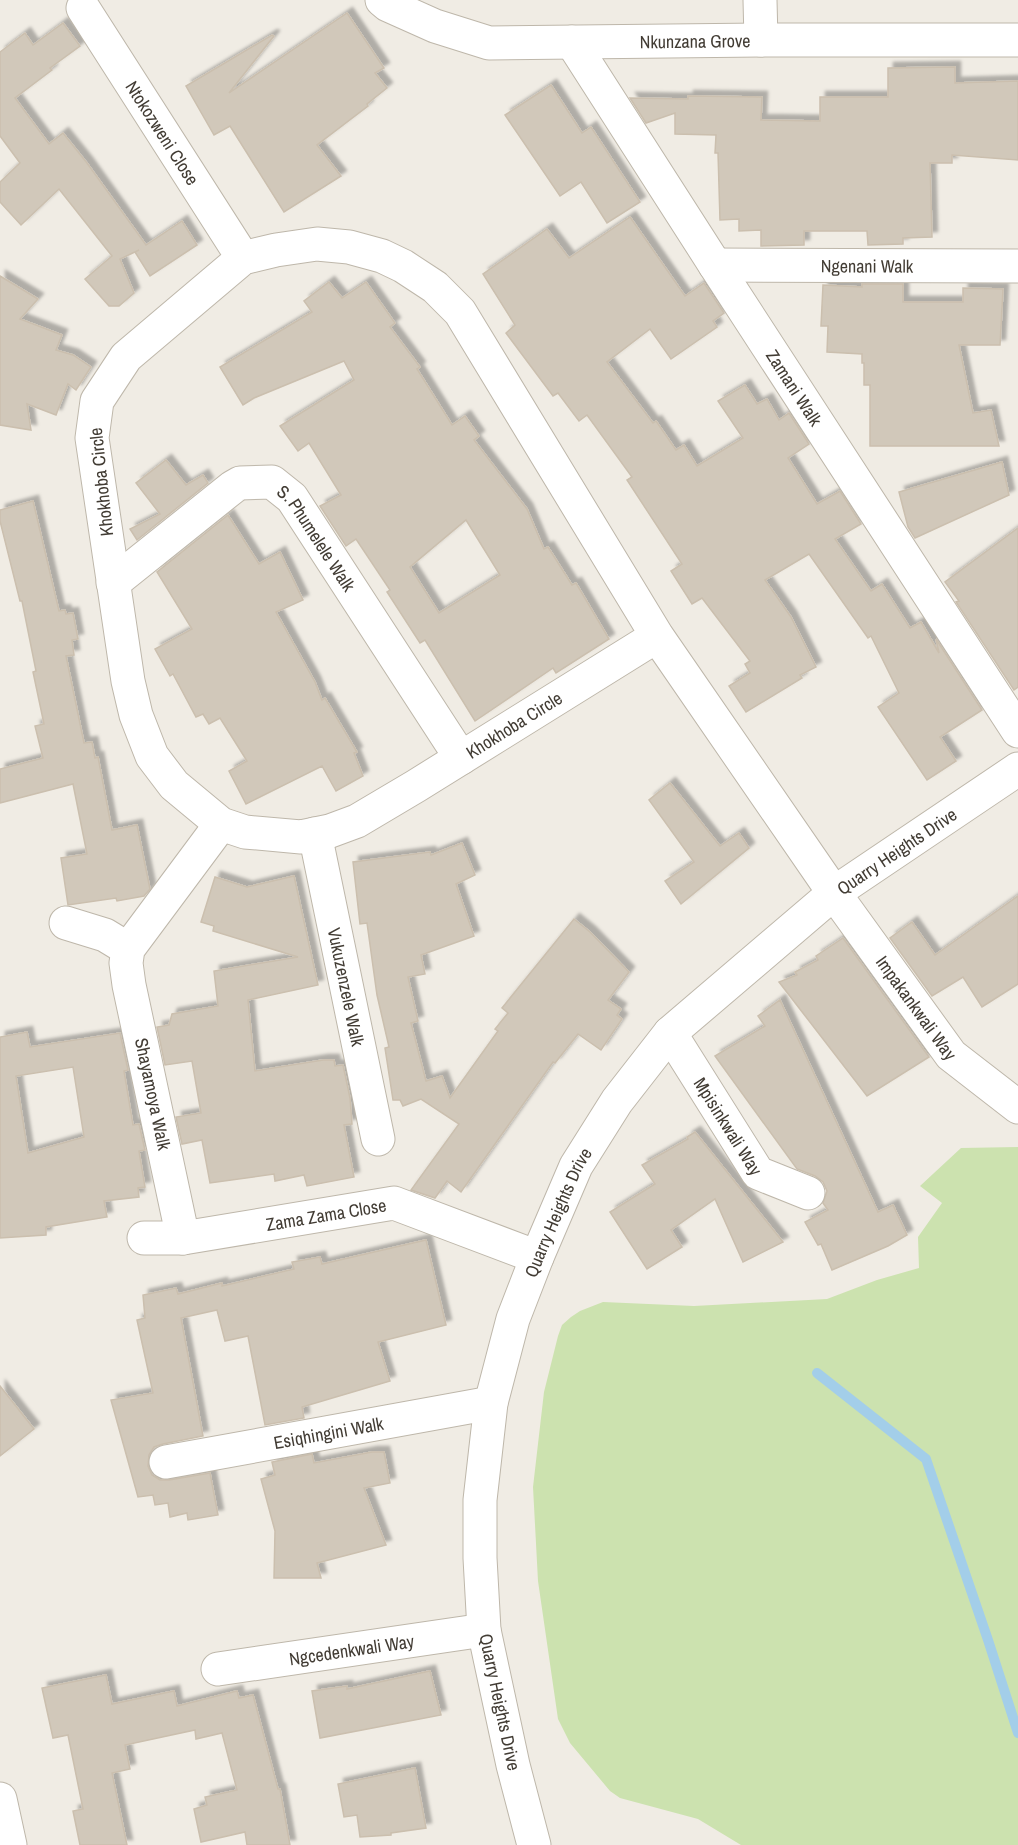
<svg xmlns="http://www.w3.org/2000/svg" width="1018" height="1845" viewBox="0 0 1018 1845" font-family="'Archivo Narrow',sans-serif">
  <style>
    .green { fill: #cce2af }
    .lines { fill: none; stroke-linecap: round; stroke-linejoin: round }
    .stream { stroke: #a3cee9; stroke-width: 10 }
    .building { fill: #d1c8ba; stroke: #cbbfae; stroke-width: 1.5; fill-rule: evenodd; filter: url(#shadow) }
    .street-casing { stroke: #beb7aa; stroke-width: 35 }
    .street { stroke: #fff; stroke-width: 33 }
    .labels { text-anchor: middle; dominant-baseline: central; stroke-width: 4.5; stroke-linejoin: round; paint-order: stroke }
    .street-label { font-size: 18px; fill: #423c34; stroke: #fff }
  </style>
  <defs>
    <filter id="shadow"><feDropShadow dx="5.5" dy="-5.5" stdDeviation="1.5" flood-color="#0004"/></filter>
  </defs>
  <rect width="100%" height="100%" fill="#f0ece4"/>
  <polygon class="green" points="1018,1147 1018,1845 741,1845 698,1819 620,1798 610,1791 570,1743 558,1719 538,1581 533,1487 544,1392 558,1336 562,1325 571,1317 580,1311 603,1302 694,1306 827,1299 877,1280 919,1268 918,1237 942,1203 920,1186 961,1148"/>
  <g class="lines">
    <polyline class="stream" points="817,1373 926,1459 988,1640 1018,1733"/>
  </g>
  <g class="building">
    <polygon points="347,13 384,68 375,73 387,88 367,104 368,106 317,145 341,176 284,212 230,126 214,135 186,86 272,35 274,36 229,93"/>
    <polygon points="63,23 80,46 50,68 52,70 15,98 49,144 63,133 87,163 146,245 182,221 197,245 150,276 135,252 139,250 120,259 134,293 119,306 109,306 85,279 112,256 59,189 21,225 0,202 0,182 20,163 0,136 0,52 25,33 33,45"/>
    <polygon points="955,67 955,83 1018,81 1018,160 952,155 952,163 930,163 932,237 903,238 903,244 868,245 867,231 804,231 804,245 761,246 761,230 739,231 739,219 720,220 718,153 715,153 716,135 675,134 675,113 646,123 630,98 688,99 688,96 762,97 761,120 820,121 820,97 888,97 888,68"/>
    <polygon points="551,85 582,133 591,127 640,202 607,223 581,182 560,196 505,115"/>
    <polygon points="630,217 685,296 704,283 724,313 713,321 717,327 671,359 650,329 607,362 653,423 656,421 676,450 684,445 697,466 743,438 718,401 745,385 757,404 767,399 779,420 789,413 809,444 788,458 817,504 840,491 861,524 835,539 871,591 882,584 910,628 921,622 939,653 936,639 982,710 940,737 956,761 927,780 878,707 899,693 871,636 868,638 809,554 765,580 791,617 816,667 800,675 802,678 746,712 729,686 750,673 745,664 750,661 702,598 692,604 671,571 682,564 627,480 632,477 587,415 579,421 558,393 553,396 506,333 515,325 483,274 547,229 569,258"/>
    <polygon points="0,276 38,299 20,319 62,335 56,350 73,355 91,367 76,390 68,384 56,415 27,404 31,430 0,425"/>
    <path d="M 329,282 L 342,298 L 366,282 L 395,323 L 390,327 L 420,367 L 417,369 L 452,425 L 465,416 L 479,436 L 474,440 L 527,509 L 544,549 L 548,547 L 572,585 L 576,583 L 609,639 L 556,673 L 553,668 L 475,721 L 425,640 L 420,643 L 387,592 L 390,590 L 356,539 L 346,546 L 320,506 L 341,495 L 309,443 L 298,451 L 280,426 L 354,380 L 344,361 L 254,398 L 243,405 L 220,367 L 312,312 L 304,301 ZM 466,520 L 500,575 L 439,613 L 410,567 Z"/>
    <polygon points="862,284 903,284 903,302 963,302 963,288 1003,289 1000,345 959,345 973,413 991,410 999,446 870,446 870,385 864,385 864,363 862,363 862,354 827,352 828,326 821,326 823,285 862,287"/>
    <polygon points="166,460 186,485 203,475 208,483 137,540 130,529 160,514 136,483"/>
    <polygon points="1002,462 1009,495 915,538 908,527 899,492"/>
    <polygon points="33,501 59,611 65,610 66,614 73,613 78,639 72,640 74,655 66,656 84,743 92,742 95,758 98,757 112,830 137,825 150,889 144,896 117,901 116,898 68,905 61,858 87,854 73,784 0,803 0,769 43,758 35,726 44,724 33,672 36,671 22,601 20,601 0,521 0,510"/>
    <polygon points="228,515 259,564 280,552 303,600 276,612 315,682 322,700 325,698 357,752 354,753 363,776 336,791 322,766 246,804 229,771 247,761 220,718 209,724 203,714 196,717 173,674 170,676 155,649 192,629 157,572"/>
    <polygon points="1018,528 1018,687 1014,690 956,602 959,601 945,582"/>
    <polygon points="670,783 720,846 739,833 749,848 681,904 665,881 694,862 649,800"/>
    <polygon points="462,843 475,875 456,884 474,936 421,955 425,974 408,977 418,1021 411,1023 426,1081 442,1076 450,1098 498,1031 495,1029 508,1013 502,1008 574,919 590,932 629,972 608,1000 621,1009 617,1015 622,1019 601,1050 578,1034 555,1063 553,1062 461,1192 447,1181 435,1198 411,1190 459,1124 421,1099 403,1106 400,1100 393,1100 385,1048 389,1047 377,995 367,923 360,924 353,862 430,852 431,855"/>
    <polygon points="294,876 318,985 248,1000 255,1071 323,1060 334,1060 335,1066 343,1065 350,1098 352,1124 344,1125 354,1177 307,1186 304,1175 275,1181 274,1174 210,1183 202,1140 182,1144 176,1117 201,1113 192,1061 165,1065 157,1027 169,1025 172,1014 218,1006 214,971 298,957 213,931 214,926 201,922 215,877 247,887"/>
    <polygon points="1018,896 1018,984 982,1007 963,977 932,996 890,938 912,922 935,955"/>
    <polygon points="843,938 929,1057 867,1096 779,982 797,975 795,972 818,960 816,956"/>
    <polygon points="780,1000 878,1212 893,1205 907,1235 888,1246 832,1270 821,1244 818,1245 805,1222 828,1210 823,1203 827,1191 823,1182 815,1176 797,1169 715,1056 765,1026 758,1016"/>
    <path d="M 27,1032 L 30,1047 L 120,1033 L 128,1070 L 124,1071 L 133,1125 L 139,1124 L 145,1150 L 139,1151 L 145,1187 L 138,1188 L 139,1197 L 104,1201 L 107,1217 L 46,1227 L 46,1235 L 0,1238 L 0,1037 ZM 73,1067 L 84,1137 L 28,1153 L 16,1076 Z"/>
    <polygon points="695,1132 783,1242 743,1262 715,1199 671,1230 682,1247 647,1269 610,1212 655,1184 642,1165 688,1139 687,1137"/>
    <polygon points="426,1240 446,1325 378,1342 390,1381 302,1407 304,1418 265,1425 248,1336 225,1341 217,1310 181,1318 203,1436 163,1444 154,1447 149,1455 148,1466 152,1475 160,1480 169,1480 210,1473 218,1515 188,1520 187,1513 170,1517 168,1503 155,1505 153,1495 138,1497 111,1400 153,1393 137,1320 145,1318 143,1295 176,1288 178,1294 222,1283 222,1286 294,1269 292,1262 320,1257 322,1264"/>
    <polygon points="0,1386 34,1429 0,1456"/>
    <polygon points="372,1452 384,1452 390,1483 364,1488 386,1545 317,1563 321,1578 274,1578 275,1531 261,1479 275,1475 272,1462 312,1454 314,1463"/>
    <polygon points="430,1671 441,1715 320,1738 312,1691 347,1686 347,1689"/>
    <polygon points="106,1675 112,1704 174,1691 177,1706 237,1691 239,1698 253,1695 278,1789 280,1789 290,1845 247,1845 245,1832 201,1842 194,1809 207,1805 205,1797 237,1790 222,1733 196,1739 195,1730 125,1745 130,1769 112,1773 127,1845 80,1845 73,1811 83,1809 68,1735 53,1738 42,1688"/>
    <polygon points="415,1768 426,1828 391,1833 391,1835 360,1837 357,1815 344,1817 338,1784"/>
  </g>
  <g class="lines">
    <defs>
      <g id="street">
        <path id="s1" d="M 382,0 L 388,5 L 435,26 L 489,43 L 761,40 L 1018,40"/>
        <polyline points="760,0 761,40"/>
        <path id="s2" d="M 83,8 L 243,258"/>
        <path id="s3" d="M 572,42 L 715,265 L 1018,731"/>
        <path id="s4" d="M 715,265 L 1018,266"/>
        <path id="s5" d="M 113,583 L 233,487 L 240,483 L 272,482 L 292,498 L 461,758"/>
        <path id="s6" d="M 657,636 L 416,786 L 357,821 L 330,831 L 301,837 L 245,832 L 221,824 L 174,785 L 152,756 L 136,715 L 128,681 L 92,438 L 97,401 L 126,357 L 243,258 L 276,250 L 317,244 L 349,247 L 382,256 L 403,266 L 435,287 L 460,312 L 657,636 L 834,893 L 951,1055 L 1018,1107"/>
        <path id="s7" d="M 315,834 L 378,1139"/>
        <polyline points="66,923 105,935 128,949"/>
        <path id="s8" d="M 670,1033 L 758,1173 L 808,1193"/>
        <path id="s9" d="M 144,1238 L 183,1238 L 394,1203 L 537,1257"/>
        <polyline points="183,1238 129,985 126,963 128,949 221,824"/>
        <path id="s10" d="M 166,1462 L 491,1403"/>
        <path id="s11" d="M 218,1669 L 484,1630"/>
        <polyline points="0,1799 10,1845"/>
        <path id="s12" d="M 534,1845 L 513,1765 L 484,1630 L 480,1558 L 480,1500 L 491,1403 L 513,1319 L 537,1257 L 576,1166 L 617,1101 L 670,1033 L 834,893 L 1018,769"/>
      </g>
    </defs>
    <use href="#street" class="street-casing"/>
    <use href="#street" class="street"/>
  </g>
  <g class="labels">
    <g class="street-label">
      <text stroke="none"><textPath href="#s1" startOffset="322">Nkunzana Grove</textPath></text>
      <text stroke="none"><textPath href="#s2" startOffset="148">Ntokozweni Close</textPath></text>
      <text stroke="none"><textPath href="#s4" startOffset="152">Ngenani Walk</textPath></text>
      <text stroke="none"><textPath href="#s3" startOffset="411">Zamani Walk</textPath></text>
      <text transform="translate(101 482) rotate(-96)">Khokhoba Circle</text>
      <text stroke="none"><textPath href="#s5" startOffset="266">S. Phumelele Walk</textPath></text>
      <text transform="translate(514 725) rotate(-32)">Khokhoba Circle</text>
      <text stroke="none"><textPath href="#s12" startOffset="1155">Quarry Heights Drive</textPath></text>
      <text stroke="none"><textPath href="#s7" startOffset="156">Vukuzenzele Walk</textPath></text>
      <text stroke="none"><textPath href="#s6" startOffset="2229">Impakankwali Way</textPath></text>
      <text transform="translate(153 1094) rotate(78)">Shayamoya Walk</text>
      <text stroke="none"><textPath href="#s8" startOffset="110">Mpisinkwali Way</textPath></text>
      <text stroke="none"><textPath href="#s12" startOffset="651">Quarry Heights Drive</textPath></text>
      <text stroke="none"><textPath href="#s9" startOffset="184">Zama Zama Close</textPath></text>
      <text stroke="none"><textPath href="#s10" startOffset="165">Esiqhingini Walk</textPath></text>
      <text stroke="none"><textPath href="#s11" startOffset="135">Ngcedenkwali Way</textPath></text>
      <text transform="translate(500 1702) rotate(78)">Quarry Heights Drive</text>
    </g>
  </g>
</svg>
